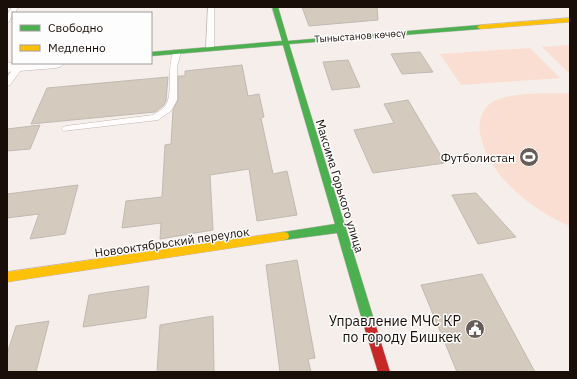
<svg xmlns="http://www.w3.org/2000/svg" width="577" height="379" viewBox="0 0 577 379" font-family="'IBM Plex Sans',sans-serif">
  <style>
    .green { fill: #faded1 }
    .building { fill: #d4cabd; stroke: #c1bab3 }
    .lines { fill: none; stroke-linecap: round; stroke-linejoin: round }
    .lane-casing { stroke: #c1b6b2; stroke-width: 1 }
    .street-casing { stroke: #c1b6b2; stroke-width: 1 }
    .fast-casing { stroke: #c1b6b2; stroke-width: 1 }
    .slow-casing { stroke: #c1b6b2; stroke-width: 1 }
    .jam-casing { stroke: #c1b6b2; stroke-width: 1 }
    .lane { fill: #fefcfc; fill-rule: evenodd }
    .street { fill: #fefcfc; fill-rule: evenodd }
    .fast { fill: #4caf50; fill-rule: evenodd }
    .slow { fill: #ffc107; fill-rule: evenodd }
    .jam { fill: #c62828; fill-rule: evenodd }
    .labels { text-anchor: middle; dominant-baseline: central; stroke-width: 3; stroke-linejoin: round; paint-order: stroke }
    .far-street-label { font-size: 10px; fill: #1a0e08; stroke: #fdfdfd }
    .poi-label { font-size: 12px; fill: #1a0e08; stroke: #fdfdfd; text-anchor: end }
    .street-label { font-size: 12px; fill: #1a0e08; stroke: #fdfdfd }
    .near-poi-label { font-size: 14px; fill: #1a0e08; stroke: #fdfdfd; text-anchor: end }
  </style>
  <rect width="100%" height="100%" fill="#f6eeea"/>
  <g class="green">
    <polygon points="570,45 570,74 542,47"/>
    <polygon points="530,48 560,78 461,85 440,54"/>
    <path d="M 570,93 L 570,226 C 532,210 487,175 480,133 C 478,122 482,109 491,103 C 509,91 549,94 570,93 Z"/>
  </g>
  <g class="building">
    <polygon points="302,7 377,7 378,20 309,26"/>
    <polygon points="420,52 433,72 402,74 391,54"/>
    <polygon points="348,60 360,87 332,90 323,62"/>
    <polygon points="242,65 248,96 259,94 264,117 261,118 273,174 287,171 297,215 257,221 249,169 210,175 213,230 160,239 161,223 122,228 126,201 162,197 165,145 171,144 173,110 178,100 178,76 185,76 185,71"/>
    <polygon points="168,77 166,101 163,106 155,112 31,124 47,88"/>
    <polygon points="408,100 445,163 373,173 354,130 394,123 384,104"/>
    <polygon points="40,125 30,149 7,151 7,129"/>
    <polygon points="78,185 65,234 30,239 39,214 7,218 7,194"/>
    <polygon points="476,193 516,237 478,244 452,195"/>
    <polygon points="297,260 315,358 308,359 311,372 280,372 266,265"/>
    <polygon points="482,274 535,372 457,372 421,285"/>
    <polygon points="149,286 146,318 83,327 89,295"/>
    <polygon points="213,316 214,372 157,372 160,325"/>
    <polygon points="49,321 36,372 7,372 7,354 16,326"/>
  </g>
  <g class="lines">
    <defs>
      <g id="lane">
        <polygon points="12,7 18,7 15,13 13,13 9,22 7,23 7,15"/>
        <polygon points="208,7 214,7 214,49 210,51 206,49"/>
        <path d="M 174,50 L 181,52 L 177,67 L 177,100 L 171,111 L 158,120 L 63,131 L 61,129 L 63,127 L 66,126 L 153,115 C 157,112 162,110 165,106 C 174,95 166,67 174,50 Z"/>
        <polygon points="17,64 24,66 10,85 7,86 7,77"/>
      </g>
      <polygon id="street" points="7,62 13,63 64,63 62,66 56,68 7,72"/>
      <polygon id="fast" points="272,7 278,7 288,41 480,25 483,27 480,29 289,44 375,323 373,327 369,329 365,327 363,323 337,233 284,240 280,239 279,236 280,233 284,232 335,224 283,45 151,56 151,52 282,41"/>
      <g id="slow">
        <polygon points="570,18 570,22 480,29 477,27 480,25"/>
        <polygon points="284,232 288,233 289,236 288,239 284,240 7,282 7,272"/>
      </g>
      <polygon id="jam" points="369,317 373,319 375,323 390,372 378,372 363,323 365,319"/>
    </defs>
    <use href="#lane" class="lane-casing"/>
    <use href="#street" class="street-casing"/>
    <use href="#fast" class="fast-casing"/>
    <use href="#slow" class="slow-casing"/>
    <use href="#jam" class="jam-casing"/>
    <use href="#lane" class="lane"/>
    <use href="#street" class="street"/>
    <use href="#fast" class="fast"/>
    <use href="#slow" class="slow"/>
    <use href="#jam" class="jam"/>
  </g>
  <defs>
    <symbol id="stadium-disc" viewBox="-11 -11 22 22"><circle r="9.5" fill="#675c57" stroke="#fdfdfd"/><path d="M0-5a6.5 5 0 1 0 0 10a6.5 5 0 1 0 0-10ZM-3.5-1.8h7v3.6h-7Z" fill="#fff"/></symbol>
    <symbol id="civic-disc" viewBox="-11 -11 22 22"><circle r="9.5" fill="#675c57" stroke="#fdfdfd"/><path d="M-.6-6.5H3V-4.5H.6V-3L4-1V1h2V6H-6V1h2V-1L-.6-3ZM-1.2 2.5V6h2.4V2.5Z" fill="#fff"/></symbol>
  </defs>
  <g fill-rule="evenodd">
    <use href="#stadium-disc" x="518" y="146" width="22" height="22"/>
    <use href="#civic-disc" x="464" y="318" width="22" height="22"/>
  </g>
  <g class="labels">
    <g class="far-street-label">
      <text transform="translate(360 36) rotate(-4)">Тыныстанов көчөсү</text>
    </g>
    <g class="poi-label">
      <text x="515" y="157">Футболистан</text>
    </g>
    <g class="street-label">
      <text transform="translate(340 186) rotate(73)">Максима Горького улица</text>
      <text transform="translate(172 242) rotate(-8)">Новооктябрьский переулок</text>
    </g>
    <g class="near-poi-label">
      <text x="461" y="321">Управление МЧС КР<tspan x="461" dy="16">по городу Бишкек</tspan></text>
    </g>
  </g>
  <rect width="577" height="379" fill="none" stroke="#1a0e08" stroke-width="16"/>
  <rect x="12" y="12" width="140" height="52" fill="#fdfdfd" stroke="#a29d9b"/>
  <rect x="20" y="25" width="20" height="6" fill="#4caf50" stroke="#a29d9b"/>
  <text x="48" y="32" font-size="12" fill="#1a0e08">Свободно</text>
  <rect x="20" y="45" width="20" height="6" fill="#ffc107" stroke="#a29d9b"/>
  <text x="48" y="52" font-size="12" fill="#1a0e08">Медленно</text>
</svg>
